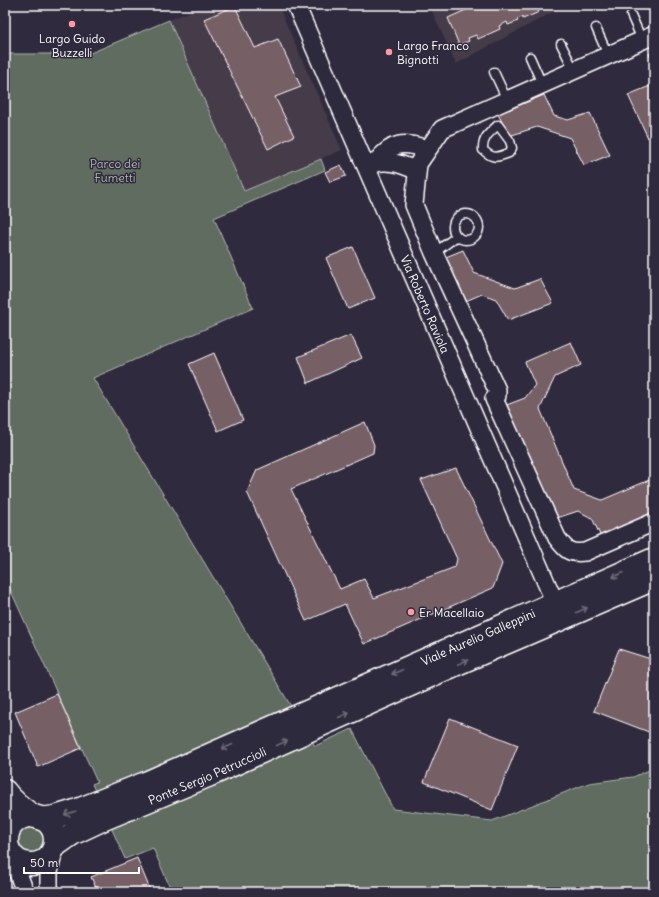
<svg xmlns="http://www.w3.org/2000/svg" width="659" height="897" viewBox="0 0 659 897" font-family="Delius,sans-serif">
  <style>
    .built { fill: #443a49 }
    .green { fill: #606c61; stroke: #b0b6b0 }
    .building { fill: #765e65; stroke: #fff }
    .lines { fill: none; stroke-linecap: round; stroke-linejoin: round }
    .lane-casing { stroke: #fff; stroke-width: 11 }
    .street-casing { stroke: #fff; stroke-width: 20 }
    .secondary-casing { stroke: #fff; stroke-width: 25 }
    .lane { stroke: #2f2a3d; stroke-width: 8 }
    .street { stroke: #2f2a3d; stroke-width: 17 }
    .secondary { stroke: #2f2a3d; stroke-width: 22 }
    .oneway { stroke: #6d6a77 }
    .poi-dot { fill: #ff9aa2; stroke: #2f2a3d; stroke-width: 1.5 }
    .labels { text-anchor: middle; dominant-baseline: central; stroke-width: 3; stroke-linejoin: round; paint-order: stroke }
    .poi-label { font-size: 12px; fill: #fff; stroke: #2f2a3d; text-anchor: start }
    .park-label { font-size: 12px; fill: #b0b6b0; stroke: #2f2a3d }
    .street-label { font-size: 12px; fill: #fff; stroke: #2f2a3d }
  </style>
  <rect width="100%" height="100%" fill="#2f2a3d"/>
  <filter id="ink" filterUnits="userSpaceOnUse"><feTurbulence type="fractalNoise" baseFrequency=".025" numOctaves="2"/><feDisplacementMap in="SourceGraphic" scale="8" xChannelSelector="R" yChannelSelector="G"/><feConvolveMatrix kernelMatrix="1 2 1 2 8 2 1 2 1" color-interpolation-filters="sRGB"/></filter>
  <g filter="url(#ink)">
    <g class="built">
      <polygon points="206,5 278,5 342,150 244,191 169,20"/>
      <polygon points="429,5 566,5 456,64"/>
    </g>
    <g class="green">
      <polygon points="169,20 244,191 321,159 325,170 214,218 253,308 93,378 315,746 352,729 393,809 492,821 589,783 633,777 654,768 654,892 172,892 153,848 125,859 92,784 97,782 6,580 5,576 5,54 88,54"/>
      <circle cx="32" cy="841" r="16"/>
    </g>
    <g class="building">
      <polygon points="477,5 536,5 539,12 523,19 522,17 517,19 518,21 508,25 507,22 499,26 500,29 478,39 476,35 468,38 469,41 459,45 448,18"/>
      <polygon points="235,6 255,48 278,39 301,87 275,97 294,136 268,149 204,19"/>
      <polygon points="654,52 654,67 649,54"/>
      <polygon points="654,73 654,136 648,138 628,95 650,86"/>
      <polygon points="544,95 554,116 568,120 590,113 610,155 584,165 570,138 537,127 509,136 498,114"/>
      <polygon points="341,165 346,176 330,182 325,172"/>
      <polygon points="353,247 375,298 348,309 326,258"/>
      <polygon points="463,250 474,273 515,288 540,279 553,303 508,320 496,299 482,294 461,303 441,259"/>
      <polygon points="351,335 362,358 308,383 298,357"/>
      <polygon points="571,342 581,365 555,377 540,409 574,490 602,500 654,478 654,516 601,537 592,518 578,511 554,519 504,406 525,398 535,385 525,362"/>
      <polygon points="214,353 243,420 218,431 189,364"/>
      <polygon points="365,422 374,445 373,453 291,489 340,589 364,579 374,598 455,567 457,559 421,480 456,468 502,564 493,588 364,644 345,604 306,621 247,492 257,470"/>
      <polygon points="619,649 654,660 654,734 594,711"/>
      <polygon points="57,694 81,748 38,767 15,712"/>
      <polygon points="450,718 518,745 492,810 424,782"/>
      <polygon points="137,858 151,892 98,892 91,877"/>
    </g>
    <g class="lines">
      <defs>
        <g id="lane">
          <polyline points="631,15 642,40"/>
          <polyline points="596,28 608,55"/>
          <polyline points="561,44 574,70"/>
          <polyline points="530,57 542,84"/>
          <polyline points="494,72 507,100"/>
          <path d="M 498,125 L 510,141 L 512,148 L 509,153 C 496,158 493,159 483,150 C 482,138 490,132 498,125 Z"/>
          <circle cx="466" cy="227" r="13"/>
          <polyline points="434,253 457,236"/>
        </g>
        <g id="street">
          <path id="s1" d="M 296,5 L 555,603"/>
          <path d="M 654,35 L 442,129 L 418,164 L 414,205 L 434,253 L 497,390 L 497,396 L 494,399 L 557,538 C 566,550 569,554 585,552 L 654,522"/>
          <path d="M 376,162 C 393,141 403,142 428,149"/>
          <path d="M 369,165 C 385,158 402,164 417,171"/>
          <polyline points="10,852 25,892"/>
          <polyline points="49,892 49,872 55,846"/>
        </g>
        <g id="secondary">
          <path d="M 5,791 C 13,802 24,810 35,817"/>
          <circle cx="31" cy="840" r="24"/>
          <path id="s2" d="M 41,819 L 55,817 L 75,811 L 148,782 L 654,559"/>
          <path id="s3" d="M 55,846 L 72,834 L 104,819 L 210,775 L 459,663 L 654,579"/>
        </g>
      </defs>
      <use href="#lane" class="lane-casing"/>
      <use href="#street" class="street-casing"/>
      <use href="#secondary" class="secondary-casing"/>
      <use href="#lane" class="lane"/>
      <use href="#street" class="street"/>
      <use href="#secondary" class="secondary"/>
    </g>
    <defs><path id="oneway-shaft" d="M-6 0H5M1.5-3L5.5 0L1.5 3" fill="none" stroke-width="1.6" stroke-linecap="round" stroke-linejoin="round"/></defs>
    <g class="oneway">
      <use href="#oneway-shaft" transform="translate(618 575) rotate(156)"/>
      <use href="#oneway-shaft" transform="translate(582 610) rotate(-24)"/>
      <use href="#oneway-shaft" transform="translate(463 662) rotate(-23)"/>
      <use href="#oneway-shaft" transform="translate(397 672) rotate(157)"/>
      <use href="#oneway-shaft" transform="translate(344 715) rotate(-24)"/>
      <use href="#oneway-shaft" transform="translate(282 743) rotate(-24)"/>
      <use href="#oneway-shaft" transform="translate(227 747) rotate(156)"/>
      <use href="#oneway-shaft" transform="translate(70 813) rotate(162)"/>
    </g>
  </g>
  <g class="poi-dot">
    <circle cx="72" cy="24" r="4"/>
    <circle cx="389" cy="52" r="4"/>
    <circle cx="411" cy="612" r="4"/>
  </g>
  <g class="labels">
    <g class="poi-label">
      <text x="72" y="38" text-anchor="middle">Largo Guido<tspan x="72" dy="14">Buzzelli</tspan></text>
      <text x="397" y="45">Largo Franco<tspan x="397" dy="14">Bignotti</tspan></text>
      <text x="419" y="612">Er Macellaio</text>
    </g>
    <g class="park-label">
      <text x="115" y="163">Parco dei<tspan x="115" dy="14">Fumetti</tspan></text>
    </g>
    <g class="street-label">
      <text stroke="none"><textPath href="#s1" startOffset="326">Via Roberto Raviola</textPath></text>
      <text stroke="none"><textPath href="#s2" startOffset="474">Viale Aurelio Galleppini</textPath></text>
      <text stroke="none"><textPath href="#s3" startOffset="168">Ponte Sergio Petruccioli</textPath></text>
    </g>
  </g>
  <rect width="659" height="897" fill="none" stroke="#2f2a3d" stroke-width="20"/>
  <rect x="10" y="10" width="639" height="877" fill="none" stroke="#fff" stroke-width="1.5" filter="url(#ink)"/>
  <path d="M24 867v6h115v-6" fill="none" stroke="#ffffff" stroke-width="2"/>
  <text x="30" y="867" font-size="12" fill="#ffffff" stroke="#2f2a3d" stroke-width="3" paint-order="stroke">50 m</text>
</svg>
